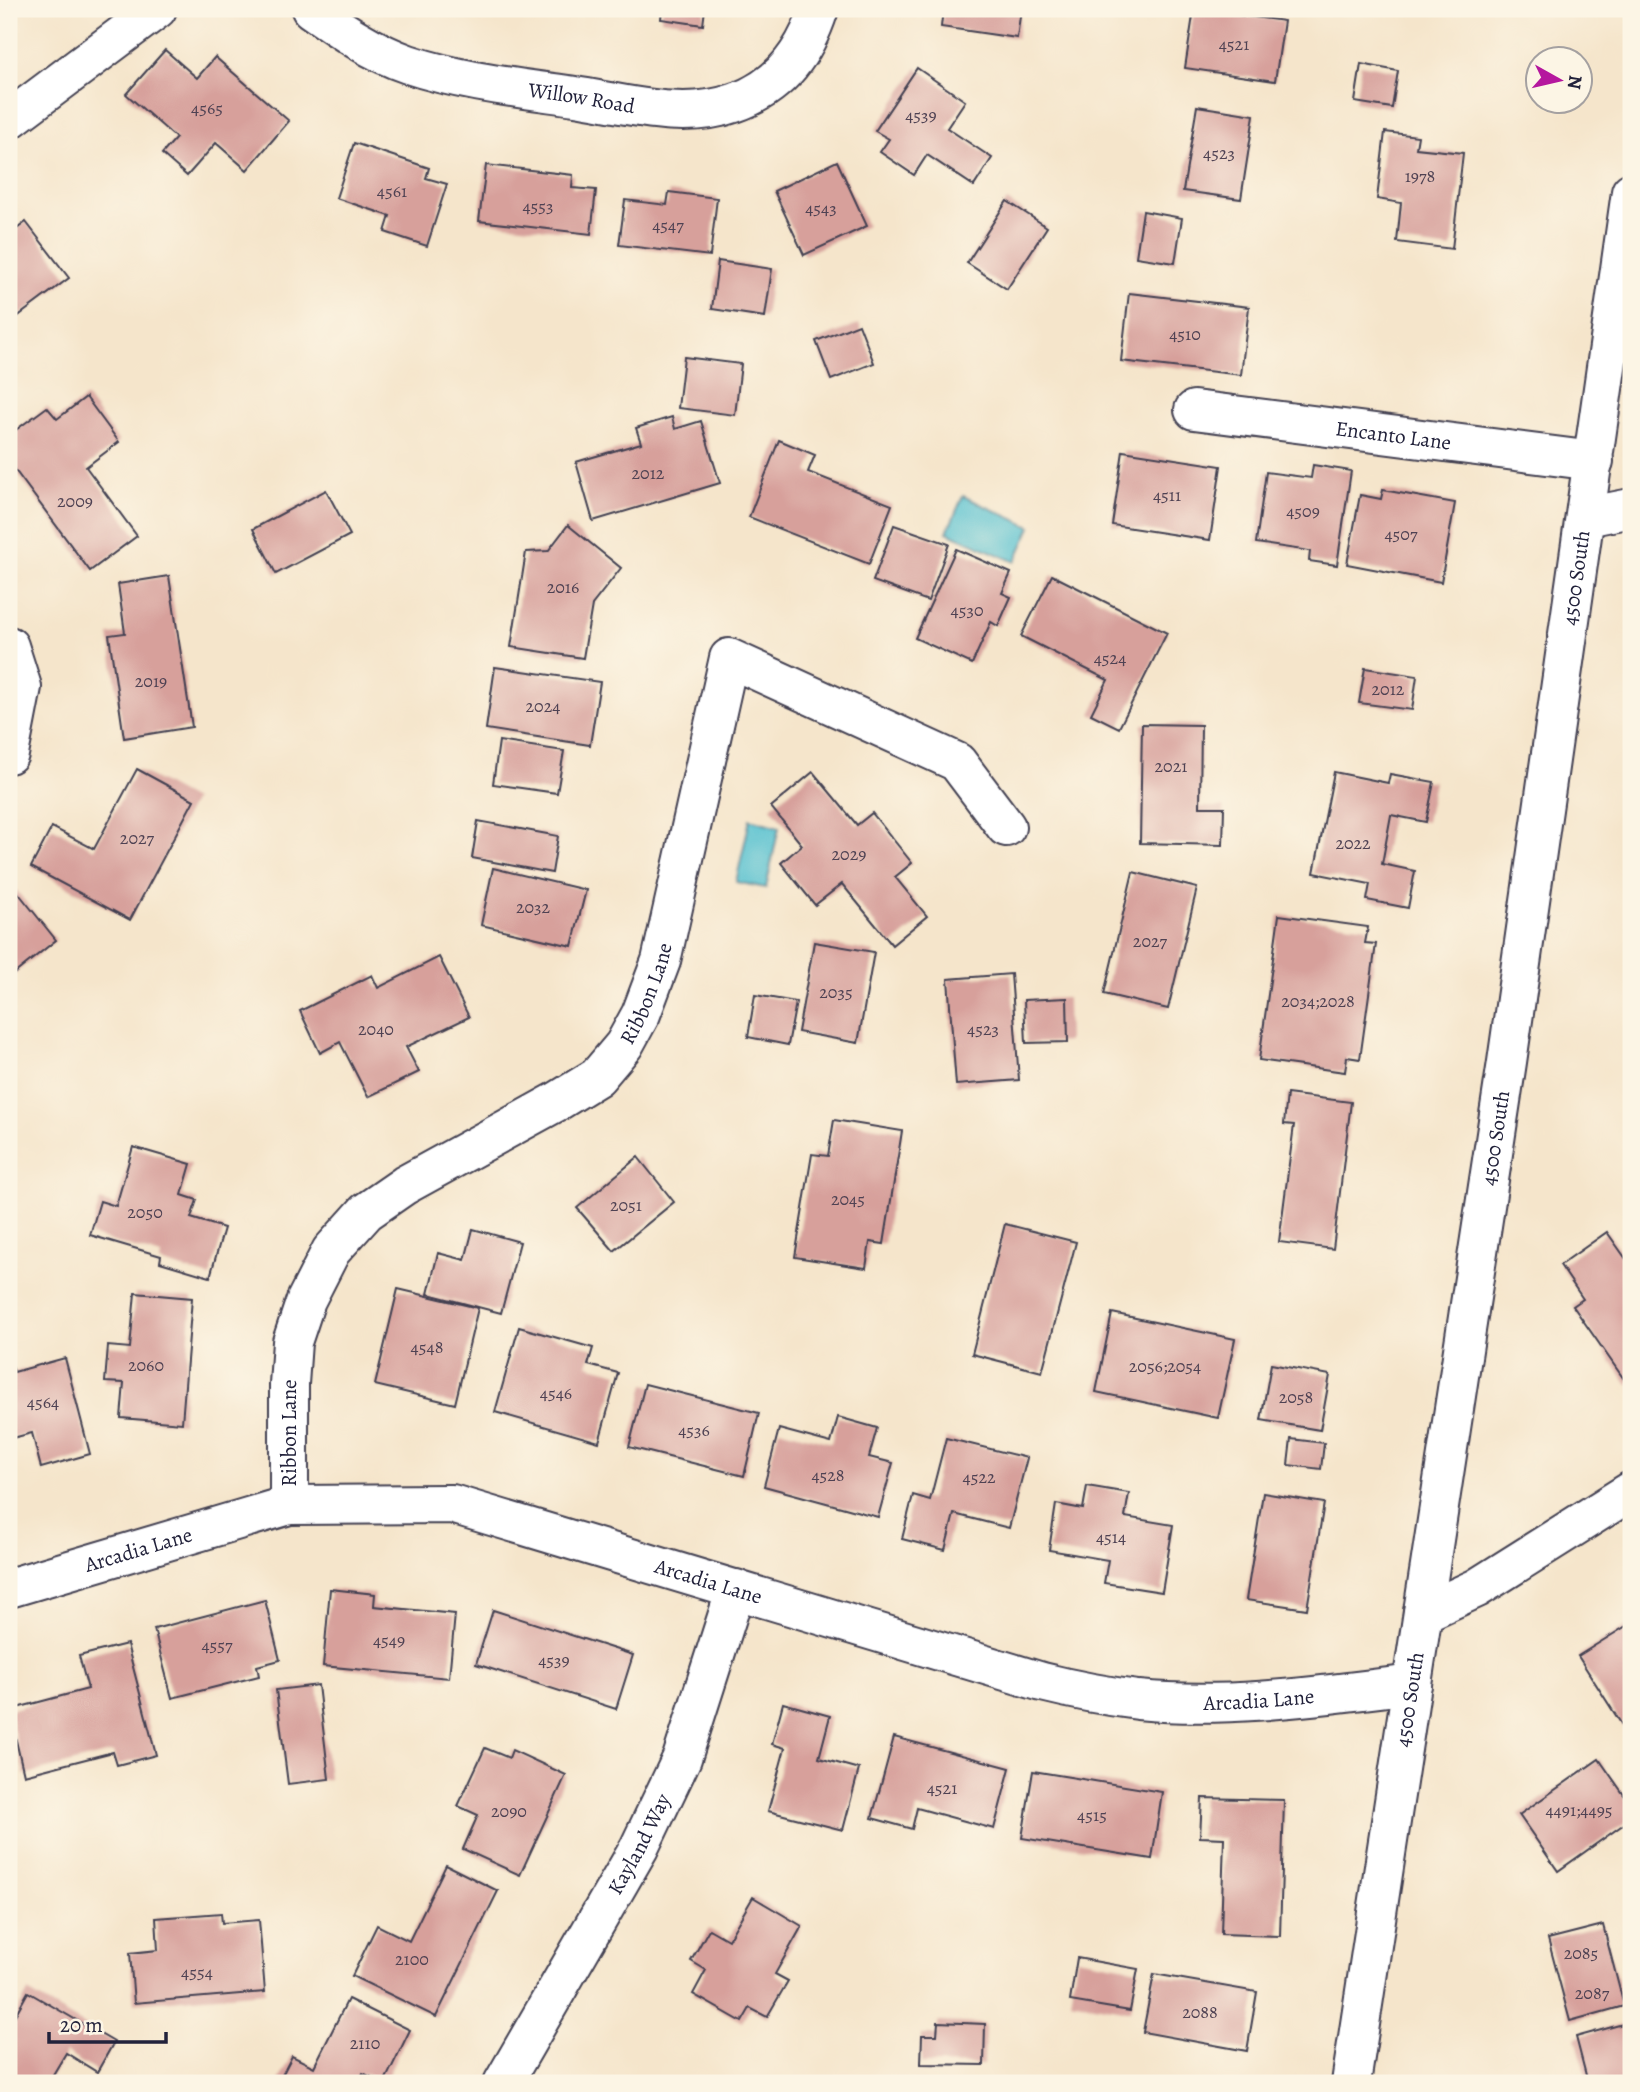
<svg xmlns="http://www.w3.org/2000/svg" width="1640" height="2092" viewBox="0 0 1640 2092" font-family="Alegreya,serif">
  <style>
    .water { fill: #56c1d0; stroke: #3c7286; stroke-width: 2 }
    .building { fill: #d7a09b }
    .lines { fill: none; stroke-linecap: round; stroke-linejoin: round }
    .minor-casing { stroke: #423f51; stroke-width: 42 }
    .major-casing { stroke: #423f51; stroke-width: 42 }
    .minor { stroke: #fff; stroke-width: 38 }
    .major { stroke: #fff; stroke-width: 38 }
    .labels { text-anchor: middle; dominant-baseline: central; stroke-width: 6; stroke-linejoin: round; paint-order: stroke }
    .number-label { font-size: 18px; fill: #4f4253 }
    .street-label { font-size: 21px; fill: #22223b; stroke: #fcf5e5 }
  </style>
  <rect width="100%" height="100%" fill="#fcf5e5"/>
  <filter id="ink" filterUnits="userSpaceOnUse"><feTurbulence type="fractalNoise" baseFrequency=".0143" numOctaves="2"/><feDisplacementMap in="SourceGraphic" scale="14" xChannelSelector="R" yChannelSelector="G"/><feConvolveMatrix kernelMatrix="1 2 1 2 8 2 1 2 1" color-interpolation-filters="sRGB"/></filter>
  <filter id="wash" filterUnits="userSpaceOnUse"><feTurbulence type="fractalNoise" baseFrequency=".00686" numOctaves="4" result="noise"/><feDisplacementMap in="SourceGraphic" scale="28" xChannelSelector="R" yChannelSelector="G"/><feGaussianBlur stdDeviation="1.57" result="paint"/><feColorMatrix in="noise" values="0 0 0 0 0 0 0 0 0 0 0 0 0 0 0 0 0 1.4 0 .05"/><feComposite in="paint" operator="in"/></filter>
  <g filter="url(#wash)">
    <rect width="100%" height="100%" fill="#f5e5cb"/>
    <g class="water">
      <polygon points="963,496 1031,527 1015,562 947,532"/>
      <polygon points="750,819 779,827 766,888 736,882"/>
    </g>
    <g id="blocks">
      <g class="building">
        <polygon points="662,9 705,9 703,25 661,19"/>
        <polygon points="943,9 1021,9 1017,38 941,27"/>
        <polygon points="1194,9 1284,21 1275,81 1185,68"/>
        <polygon points="165,50 197,78 215,57 289,121 247,170 216,143 187,176 162,154 176,138 126,94"/>
        <polygon points="1361,64 1398,71 1392,108 1355,102"/>
        <polygon points="917,68 965,101 947,128 992,158 974,186 927,155 914,175 880,152 889,139 875,131"/>
        <polygon points="1197,106 1254,115 1241,199 1183,191"/>
        <polygon points="1385,132 1418,136 1416,148 1463,153 1452,249 1397,242 1401,203 1377,199"/>
        <polygon points="354,143 429,168 426,178 447,184 427,246 385,232 390,216 336,198"/>
        <polygon points="837,161 867,226 804,255 774,191"/>
        <polygon points="486,165 573,175 572,188 596,190 591,234 479,221"/>
        <polygon points="669,192 717,198 710,256 619,245 625,200 667,205"/>
        <polygon points="1007,201 1047,227 1007,289 967,263"/>
        <polygon points="1143,211 1182,218 1175,263 1136,257"/>
        <polygon points="26,222 69,278 9,323 9,235"/>
        <polygon points="718,261 772,269 765,317 712,309"/>
        <polygon points="1129,293 1249,307 1241,375 1121,361"/>
        <polygon points="859,324 874,363 831,380 816,341"/>
        <polygon points="684,357 741,364 735,415 678,408"/>
        <polygon points="86,397 119,442 86,467 137,536 90,571 9,462 9,435 47,407 57,419"/>
        <polygon points="672,417 675,429 701,421 720,483 593,521 576,462 641,443 636,428"/>
        <polygon points="779,440 815,455 808,472 892,505 869,564 749,517"/>
        <polygon points="1123,451 1221,466 1210,540 1112,525"/>
        <polygon points="1313,465 1351,471 1337,565 1309,561 1310,551 1256,543 1266,472 1311,478"/>
        <polygon points="326,490 350,535 276,574 253,529"/>
        <polygon points="1383,490 1455,503 1441,582 1347,564 1360,495 1381,499"/>
        <polygon points="568,525 621,568 592,605 583,658 511,647 526,552 548,551"/>
        <polygon points="894,525 949,544 928,601 873,581"/>
        <polygon points="956,549 1011,573 1002,593 1011,597 998,626 991,622 972,664 915,638"/>
        <polygon points="1052,575 1167,633 1119,728 1091,714 1108,680 1021,636"/>
        <polygon points="169,576 192,727 124,738 109,635 125,633 118,584"/>
        <polygon points="495,667 600,682 590,745 486,729"/>
        <polygon points="1365,668 1417,676 1412,710 1359,703"/>
        <polygon points="1142,724 1201,725 1200,807 1224,807 1223,845 1140,843"/>
        <polygon points="499,741 564,751 557,793 493,784"/>
        <polygon points="137,769 194,800 130,920 31,867 52,827 94,849"/>
        <polygon points="813,772 857,825 872,813 912,863 895,877 927,916 892,945 842,884 815,905 781,863 802,845 771,807"/>
        <polygon points="1334,772 1388,783 1390,774 1434,782 1426,822 1391,815 1382,864 1415,871 1408,908 1367,900 1370,884 1314,873"/>
        <polygon points="478,821 558,836 552,873 472,858"/>
        <polygon points="493,868 586,890 572,946 481,925"/>
        <polygon points="1133,872 1197,888 1168,1009 1104,994"/>
        <polygon points="16,890 56,940 9,978 9,895"/>
        <polygon points="1279,915 1368,927 1365,943 1376,944 1360,1059 1347,1057 1345,1072 1259,1060"/>
        <polygon points="814,942 874,952 858,1043 798,1032"/>
        <polygon points="439,957 469,1017 406,1047 419,1072 368,1097 340,1042 320,1053 300,1011 372,975 378,988"/>
        <polygon points="1011,974 1019,1080 956,1085 948,979"/>
        <polygon points="755,995 796,1002 788,1045 748,1037"/>
        <polygon points="1067,998 1068,1042 1026,1043 1024,1000"/>
        <polygon points="1287,1094 1351,1102 1333,1249 1279,1242 1294,1125 1284,1124"/>
        <polygon points="834,1120 902,1131 884,1244 870,1242 866,1268 795,1257 812,1154 828,1156"/>
        <polygon points="133,1147 191,1164 182,1195 197,1200 191,1218 224,1228 210,1277 160,1262 161,1256 90,1235 100,1201 116,1206"/>
        <polygon points="638,1157 674,1202 614,1251 577,1208"/>
        <polygon points="1005,1224 1076,1242 1042,1372 972,1354"/>
        <polygon points="473,1229 520,1242 501,1313 428,1294 438,1253 465,1260"/>
        <polygon points="1607,1232 1631,1266 1631,1382 1628,1385 1573,1306 1583,1299 1560,1265"/>
        <polygon points="398,1289 478,1308 455,1404 375,1385"/>
        <polygon points="135,1293 192,1298 182,1423 121,1418 124,1383 105,1382 108,1346 130,1348"/>
        <polygon points="1112,1313 1235,1339 1218,1418 1096,1392"/>
        <polygon points="519,1327 593,1348 588,1365 618,1373 599,1442 495,1412"/>
        <polygon points="9,1356 14,1372 65,1358 90,1454 41,1468 32,1433 9,1439"/>
        <polygon points="1271,1364 1330,1375 1320,1430 1261,1420"/>
        <polygon points="645,1384 759,1413 744,1476 629,1447"/>
        <polygon points="838,1417 877,1428 869,1457 893,1463 878,1517 764,1486 779,1429 831,1443"/>
        <polygon points="946,1438 1027,1458 1009,1528 954,1514 945,1550 902,1539 913,1495 930,1500"/>
        <polygon points="1291,1439 1324,1443 1321,1469 1288,1465"/>
        <polygon points="1087,1486 1129,1493 1125,1517 1173,1525 1162,1592 1104,1583 1108,1560 1049,1550 1056,1504 1083,1509"/>
        <polygon points="1263,1493 1324,1503 1307,1609 1246,1600"/>
        <polygon points="330,1589 375,1594 374,1606 455,1614 449,1678 323,1666"/>
        <polygon points="265,1600 280,1660 257,1666 259,1676 172,1698 154,1629"/>
        <polygon points="493,1610 633,1655 616,1709 476,1664"/>
        <polygon points="1631,1623 1631,1739 1578,1656"/>
        <polygon points="127,1644 156,1755 117,1765 113,1752 24,1775 9,1710 88,1689 79,1656"/>
        <polygon points="318,1685 329,1779 288,1784 276,1690"/>
        <polygon points="783,1703 830,1716 819,1758 859,1769 843,1830 768,1811 785,1748 772,1744"/>
        <polygon points="894,1737 1010,1768 994,1829 917,1808 912,1829 872,1818"/>
        <polygon points="485,1748 509,1758 512,1750 566,1775 520,1875 463,1849 478,1815 458,1806"/>
        <polygon points="1599,1759 1631,1805 1631,1819 1558,1871 1519,1815"/>
        <polygon points="1033,1771 1162,1792 1152,1859 1022,1838"/>
        <polygon points="1202,1798 1284,1800 1280,1936 1221,1934 1224,1838 1200,1837"/>
        <polygon points="446,1865 498,1891 436,2017 352,1976 377,1925 409,1941"/>
        <polygon points="753,1897 802,1926 775,1974 788,1981 767,2017 750,2008 742,2022 693,1994 706,1970 691,1961 709,1929 728,1940"/>
        <polygon points="221,1913 222,1923 259,1920 265,1992 134,2003 130,1953 158,1950 156,1918"/>
        <polygon points="1603,1925 1624,2006 1570,2021 1548,1939"/>
        <polygon points="1077,1958 1138,1969 1130,2011 1070,2001"/>
        <polygon points="1154,1974 1257,1992 1247,2051 1143,2032"/>
        <polygon points="28,1992 114,2042 97,2072 66,2053 48,2083 9,2083 9,2026"/>
        <polygon points="348,1999 410,2030 384,2083 363,2073 358,2083 278,2083 292,2056 314,2067"/>
        <polygon points="938,2022 985,2024 984,2065 921,2064 922,2035 937,2035"/>
        <polygon points="1630,2022 1631,2083 1588,2083 1576,2037"/>
      </g>
    </g>
  </g>
  <g filter="url(#ink)">
    <use href="#blocks" fill-opacity="0" stroke="#423f51" stroke-width="2"/>
    <g class="lines">
      <defs>
        <g id="minor">
          <path id="s1" d="M 311,9 C 341,30 373,52 408,64 C 462,82 519,88 575,96 C 626,104 684,121 734,103 C 779,88 805,53 819,9"/>
          <polyline points="9,120 157,9"/>
          <path id="s2" d="M 1194,410 L 1594,461"/>
          <polyline points="1586,517 1631,508"/>
          <polyline points="9,646 22,687 9,754"/>
          <path id="s3" d="M 289,1505 L 289,1384 L 292,1342 L 306,1300 L 331,1251 L 366,1212 L 405,1185 L 558,1101 L 597,1077 L 624,1045 L 641,1014 L 661,961 L 729,658 L 957,762 L 1006,827"/>
          <path id="s4" d="M 9,1588 L 289,1505 L 452,1504 L 1042,1682 C 1074,1690 1106,1696 1138,1700 C 1229,1709 1322,1695 1412,1684"/>
          <polyline points="1423,1613 1477,1588 1631,1491"/>
          <path id="s5" d="M 503,2083 L 639,1848 L 682,1758 L 736,1589"/>
        </g>
        <g id="major">
          <path id="s6" d="M 1351,2083 L 1507,1062 L 1631,192"/>
        </g>
      </defs>
      <use href="#minor" class="minor-casing"/>
      <use href="#major" class="major-casing"/>
      <use href="#minor" class="minor"/>
      <use href="#major" class="major"/>
    </g>
  </g>
  <g class="labels">
    <g class="number-label">
      <text x="1234" y="44">4521</text>
      <text x="207" y="108">4565</text>
      <text x="921" y="115">4539</text>
      <text x="1219" y="153">4523</text>
      <text x="1420" y="176">1978</text>
      <text x="392" y="191">4561</text>
      <text x="538" y="206">4553</text>
      <text x="821" y="208">4543</text>
      <text x="668" y="225">4547</text>
      <text x="1185" y="334">4510</text>
      <text x="648" y="473">2012</text>
      <text x="1167" y="495">4511</text>
      <text x="75" y="501">2009</text>
      <text x="1303" y="511">4509</text>
      <text x="1401" y="534">4507</text>
      <text x="563" y="587">2016</text>
      <text x="967" y="610">4530</text>
      <text x="1110" y="658">4524</text>
      <text x="151" y="681">2019</text>
      <text x="1388" y="689">2012</text>
      <text x="543" y="706">2024</text>
      <text x="1171" y="766">2021</text>
      <text x="137" y="838">2027</text>
      <text x="1353" y="843">2022</text>
      <text x="849" y="854">2029</text>
      <text x="533" y="907">2032</text>
      <text x="1150" y="941">2027</text>
      <text x="836" y="992">2035</text>
      <text x="1318" y="1001">2034;2028</text>
      <text x="376" y="1029">2040</text>
      <text x="983" y="1029">4523</text>
      <text x="848" y="1199">2045</text>
      <text x="626" y="1205">2051</text>
      <text x="145" y="1212">2050</text>
      <text x="427" y="1347">4548</text>
      <text x="146" y="1365">2060</text>
      <text x="1165" y="1366">2056;2054</text>
      <text x="556" y="1393">4546</text>
      <text x="1296" y="1397">2058</text>
      <text x="43" y="1402">4564</text>
      <text x="694" y="1430">4536</text>
      <text x="828" y="1475">4528</text>
      <text x="979" y="1477">4522</text>
      <text x="1111" y="1537">4514</text>
      <text x="389" y="1640">4549</text>
      <text x="217" y="1645">4557</text>
      <text x="554" y="1660">4539</text>
      <text x="942" y="1788">4521</text>
      <text x="1579" y="1810">4491;4495</text>
      <text x="509" y="1811">2090</text>
      <text x="1092" y="1815">4515</text>
      <text x="1581" y="1953">2085</text>
      <text x="412" y="1959">2100</text>
      <text x="197" y="1972">4554</text>
      <text x="1592" y="1993">2087</text>
      <text x="1200" y="2012">2088</text>
      <text x="365" y="2043">2110</text>
    </g>
    <g class="street-label">
      <text stroke="none"><textPath href="#s1" startOffset="289">Willow Road</textPath></text>
      <text stroke="none"><textPath href="#s2" startOffset="201">Encanto Lane</textPath></text>
      <text stroke="none"><textPath href="#s6" startOffset="1522">4500 South</textPath></text>
      <text stroke="none"><textPath href="#s3" startOffset="681">Ribbon Lane</textPath></text>
      <text stroke="none"><textPath href="#s6" startOffset="956">4500 South</textPath></text>
      <text stroke="none"><textPath href="#s3" startOffset="72">Ribbon Lane</textPath></text>
      <text stroke="none"><textPath href="#s4" startOffset="135">Arcadia Lane</textPath></text>
      <text stroke="none"><textPath href="#s4" startOffset="723">Arcadia Lane</textPath></text>
      <text stroke="none"><textPath href="#s4" startOffset="1290">Arcadia Lane</textPath></text>
      <text stroke="none"><textPath href="#s6" startOffset="388">4500 South</textPath></text>
      <text stroke="none"><textPath href="#s5" startOffset="275">Kayland Way</textPath></text>
    </g>
  </g>
  <rect width="1640" height="2092" fill="none" stroke="#fcf5e5" stroke-width="35"/>
  <g transform="translate(1559 80) rotate(98)"><circle r="33" fill="#fcf5e5" stroke="#a5a1a1" stroke-width="2"/>
  <path d="M0-5L12 26L0 18L-12 26Z" fill="#b5179e"/>
  <text y="-10" font-size="19" font-weight="bold" text-anchor="middle" fill="#22223b">N</text>
  </g>
  <path d="M49 2032v10h117v-10" fill="none" stroke="#22223b" stroke-width="3.5"/>
  <text x="60" y="2032" font-size="21" fill="#22223b" stroke="#fcf5e5" stroke-width="5" paint-order="stroke">20 m</text>
</svg>
